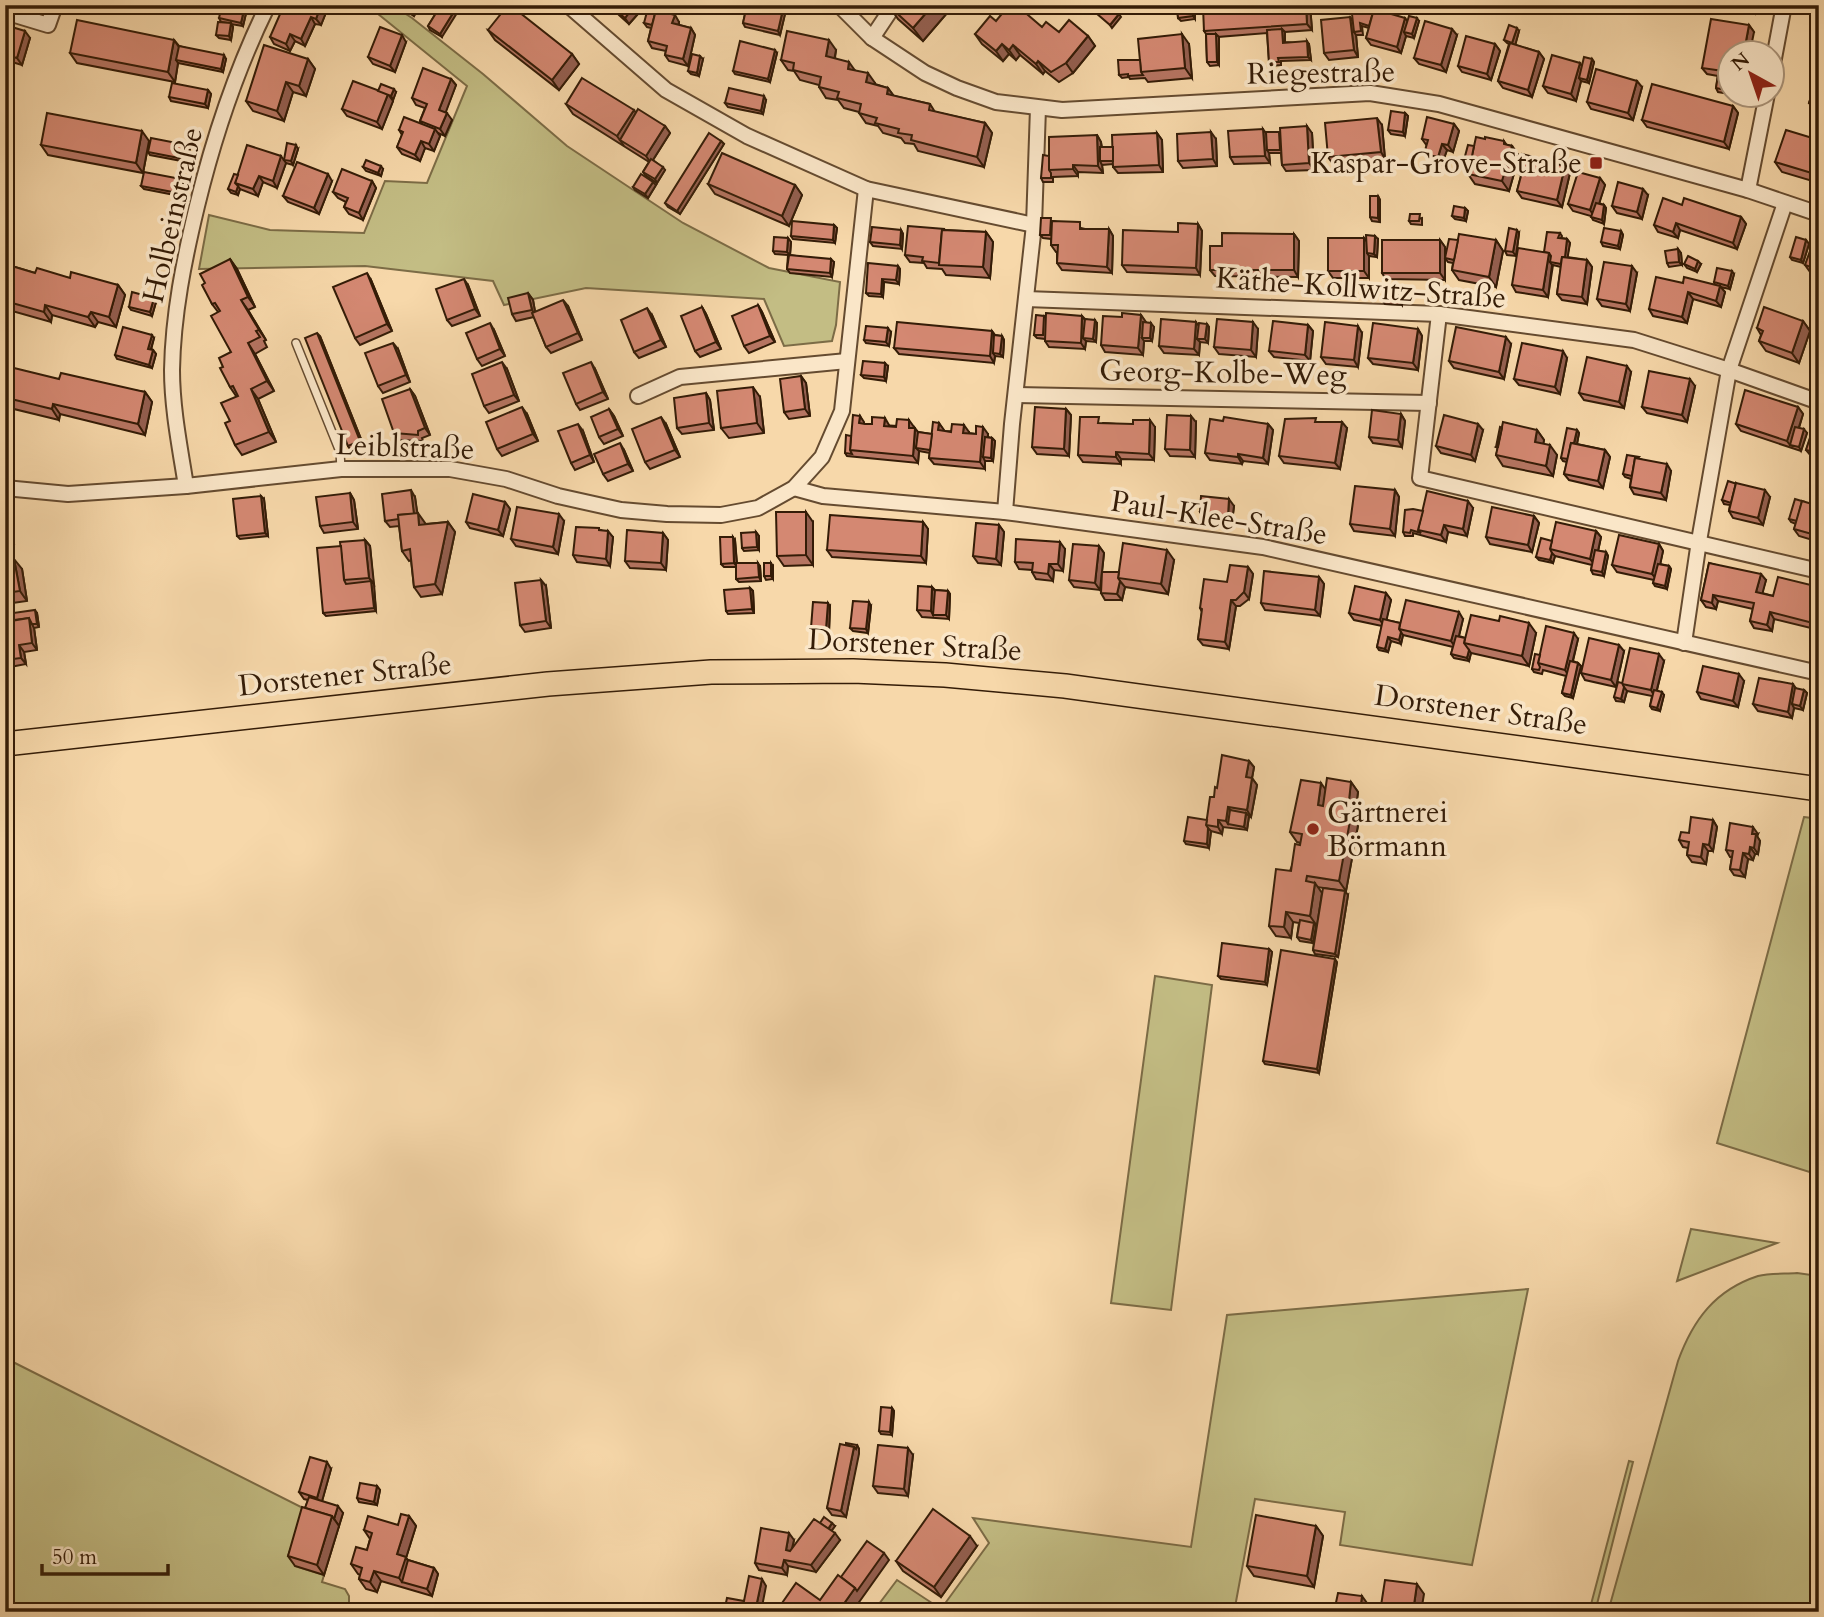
<svg xmlns="http://www.w3.org/2000/svg" width="1824" height="1617" viewBox="0 0 1824 1617" font-family="Cardo,serif">
  <style>
    .green { fill: #c3bd84; stroke: #7c6c46; stroke-width: 2 }
    .lines { fill: none; stroke-linecap: round; stroke-linejoin: round }
    .lane-casing { stroke: #654b30; stroke-width: 10 }
    .street-casing { stroke: #654b30; stroke-width: 18 }
    .primary-casing { stroke: #341c07; stroke-width: 26 }
    .lane { stroke: #fae6c8; stroke-width: 7 }
    .street { stroke: #fae6c8; stroke-width: 14 }
    .primary { stroke: #f7d8aa; stroke-width: 23 }
    .wall { fill: #b67562; stroke: #341c07; stroke-width: 2 }
    .shaded-wall { fill: #945f50; stroke: #341c07; stroke-width: 2 }
    .building { fill: #d48872; stroke: #341c07; stroke-width: 2 }
    .poi-dot { fill: #8f2418; stroke: #fae6c8; stroke-width: 2.5 }
    .labels { text-anchor: middle; dominant-baseline: central; stroke-width: 7; stroke-linejoin: round; paint-order: stroke }
    .street-label { font-size: 30px; fill: #341c07; stroke: #fae6c8 }
    .poi-label { font-size: 30px; fill: #341c07; stroke: #fae6c8; text-anchor: end }
  </style>
  <rect width="100%" height="100%" fill="#f7d8aa"/>
  <filter id="stains"><feTurbulence type="fractalNoise" baseFrequency=".00286" numOctaves="4"/><feColorMatrix values="0 0 0 0 .2 0 0 0 0 .09 0 0 0 0 .02 0 0 0 .5 -.17"/></filter>
  <radialGradient id="worn" r=".72"><stop offset=".6" stop-color="#630" stop-opacity="0"/><stop offset="1" stop-color="#630" stop-opacity=".3"/></radialGradient>
  <g class="green">
    <polygon points="367,5 392,5 412,18 483,74 567,146 683,223 769,268 840,282 836,325 832,341 784,346 764,299 586,288 504,305 493,281 365,266 199,269 209,215 270,230 364,233 385,181 427,183 467,86"/>
    <polygon points="1804,817 1819,819 1819,1175 1717,1143"/>
    <polygon points="1155,976 1212,985 1171,1310 1111,1303"/>
    <polygon points="1691,1229 1777,1243 1677,1281"/>
    <path d="M 1797,1273 L 1819,1276 L 1819,1612 L 1608,1612 L 1678,1361 C 1693,1320 1715,1290 1758,1276 C 1770,1273 1785,1274 1797,1273 Z"/>
    <polygon points="1528,1289 1472,1565 1340,1545 1345,1512 1255,1499 1235,1607 1251,1609 1251,1612 873,1612 897,1580 941,1609 989,1543 973,1518 1191,1547 1227,1315"/>
    <polygon points="5,1358 311,1512 295,1566 324,1575 322,1582 345,1589 349,1596 349,1612 5,1612"/>
    <polygon points="1629,1461 1633,1462 1595,1612 1589,1612"/>
  </g>
  <g class="lines">
    <defs>
      <polyline id="lane" points="296,343 340,452 341,469"/>
      <g id="street">
        <polyline points="568,5 666,90 747,136 866,189 1034,225"/>
        <polyline points="839,5 872,38 925,73 957,88 996,102 1062,110 1370,93 1439,104 1748,190 1819,214"/>
        <polyline points="5,12 48,25 55,5"/>
        <polyline points="872,38 894,5"/>
        <polyline points="1772,69 1784,5"/>
        <polyline points="1038,108 1034,225 1012,424 1005,512 1263,547 1819,673"/>
        <polyline points="1748,190 1767,94"/>
        <polyline points="1026,299 1439,314 1634,340 1729,370 1819,402"/>
        <polyline points="1439,314 1420,478 1819,571"/>
        <polyline points="1017,395 1429,403"/>
        <polyline points="638,396 680,377 847,361"/>
        <path d="M 186,486 C 180,448 172,408 172,370 C 173,314 184,260 197,206 C 214,136 236,70 268,5"/>
        <polyline points="5,488 68,494 186,486 341,469 450,469 506,479 558,496 621,510 667,514 721,515 758,508 794,488 822,457 842,411 866,189"/>
        <polyline points="794,488 823,496 1005,512"/>
        <polyline points="1684,643 1699,541 1729,370 1785,203"/>
      </g>
      <polyline id="primary" points="5,744 548,684 711,672 853,671 945,675 1065,686 1819,789"/>
    </defs>
    <use href="#lane" class="lane-casing"/>
    <use href="#street" class="street-casing"/>
    <use href="#primary" class="primary-casing"/>
    <use href="#lane" class="lane"/>
    <use href="#street" class="street"/>
    <use href="#primary" class="primary"/>
  </g>
  <g class="wall">
    <polygon points="248,5 243,26 231,24 233,27 231,40 219,38 216,35 227,23 221,22 219,18"/>
    <polygon points="329,5 321,25 315,24 305,46 295,41 290,51 274,44 270,37"/>
    <polygon points="399,5 420,5 414,16 401,8"/>
    <polygon points="441,5 442,37 430,30 428,26"/>
    <polygon points="613,5 642,5 644,7 629,24 619,15 614,9 615,7"/>
    <polygon points="747,5 787,5 780,35 745,27 743,23"/>
    <polygon points="889,5 954,5 923,41 898,19 889,6"/>
    <polygon points="1177,5 1195,5 1195,19 1181,21 1178,18"/>
    <polygon points="1310,5 1312,30 1285,32 1285,42 1309,44 1311,60 1281,61 1281,65 1271,66 1269,62 1267,33 1218,37 1219,65 1210,66 1207,62 1206,34 1204,31"/>
    <polygon points="1715,5 1756,5 1755,13 1717,9"/>
    <polygon points="1378,8 1379,10 1407,21 1419,21 1414,38 1406,36 1401,53 1371,45 1366,38 1369,28 1362,26 1363,35 1356,35 1358,57 1329,60 1324,53 1350,17 1353,21"/>
    <polygon points="1019,12 1042,27 1059,32 1088,36 1095,46 1073,73 1059,82 1045,71 1043,74 1020,55 1016,60 1009,54 1003,61 982,44 975,34 996,21"/>
    <polygon points="679,22 679,25 691,28 695,35 688,66 669,61 665,55 666,51 652,48 648,41 651,28 647,27 644,23"/>
    <polygon points="5,25 30,38 22,65 5,60"/>
    <polygon points="1749,25 1754,32 1730,52 1730,94 1718,92 1716,88 1718,76 1707,74 1702,68"/>
    <polygon points="488,30 572,54 579,64 559,90 495,40"/>
    <polygon points="1519,31 1515,45 1539,52 1544,59 1532,97 1503,88 1498,81 1509,44 1507,43 1504,40"/>
    <polygon points="1457,35 1446,72 1419,64 1414,58"/>
    <polygon points="174,40 179,46 226,59 223,72 178,63 175,82 77,63 70,53"/>
    <polygon points="406,42 395,72 373,64 368,57"/>
    <polygon points="1189,44 1192,78 1148,82 1145,78 1130,79 1129,77 1122,78 1119,75 1140,60"/>
    <polygon points="1495,44 1500,51 1491,80 1462,72 1458,66"/>
    <polygon points="836,50 835,58 856,71 875,83 875,84 888,88 894,96 930,104 935,112 985,123 992,133 984,167 918,151 914,144 905,143 901,138 883,133 878,126 866,123 859,113 859,112 844,108 838,100 826,98 819,87 819,85 800,80 794,71 788,70 781,60"/>
    <polygon points="777,53 770,82 735,74 733,71"/>
    <polygon points="308,59 315,69 306,96 293,92 284,121 253,111 246,101"/>
    <polygon points="703,59 699,76 691,74 688,71"/>
    <polygon points="1592,59 1594,62 1589,83 1581,81 1576,101 1548,93 1543,86 1582,66"/>
    <polygon points="1819,77 1819,111 1813,109 1809,103"/>
    <polygon points="451,79 456,85 445,113 452,120 445,136 438,133 440,136 434,151 425,148 420,161 402,154 397,147 402,135 399,130 422,124 420,121 425,108 416,105 412,98"/>
    <polygon points="1642,87 1633,120 1591,109 1587,102"/>
    <polygon points="208,90 211,94 208,108 171,101 169,97"/>
    <polygon points="378,91 396,92 393,100 391,99 393,101 382,129 347,116 342,109"/>
    <polygon points="766,100 763,114 728,107 725,103"/>
    <polygon points="566,104 636,113 665,126 670,133 653,160 665,170 657,183 645,175 643,172 649,162 573,114"/>
    <polygon points="1733,106 1738,113 1729,149 1647,127 1642,120"/>
    <polygon points="1405,113 1408,116 1405,136 1391,134 1388,130"/>
    <polygon points="1454,124 1459,131 1453,152 1447,150 1442,164 1429,160 1424,154 1427,146 1422,139"/>
    <polygon points="1382,125 1385,159 1333,164 1328,157"/>
    <polygon points="1266,132 1312,133 1314,170 1286,171 1282,165 1281,153 1269,153 1270,163 1234,164 1230,157"/>
    <polygon points="1157,133 1162,140 1163,172 1118,173 1113,167 1113,164 1102,165 1103,173 1078,172 1078,176 1053,177 1053,182 1043,182 1041,178 1049,156 1097,135 1101,142 1102,147 1113,147"/>
    <polygon points="1216,139 1217,166 1183,168 1178,161"/>
    <polygon points="1819,140 1819,183 1782,172 1775,162"/>
    <polygon points="149,141 143,173 48,155 41,145"/>
    <polygon points="721,141 724,144 680,214 668,207 665,203"/>
    <polygon points="1507,145 1512,146 1519,156 1509,191 1475,184 1468,174 1470,164 1467,164 1464,160 1474,146"/>
    <polygon points="190,148 187,162 150,155 148,152"/>
    <polygon points="298,149 293,165 286,163 277,188 263,182 258,196 240,189 238,195 231,193 228,189 238,175 284,160"/>
    <polygon points="1530,158 1570,173 1562,207 1522,198 1517,191 1521,176 1518,173"/>
    <polygon points="363,167 383,169 381,176 366,171"/>
    <polygon points="1600,178 1605,185 1599,203 1604,205 1606,208 1604,224 1593,220 1591,216 1573,211 1568,204"/>
    <polygon points="181,179 183,182 180,196 144,189 141,186"/>
    <polygon points="332,181 319,214 288,202 283,196"/>
    <polygon points="372,181 376,188 363,220 349,214 344,207 346,202 338,198 333,192"/>
    <polygon points="708,184 795,185 802,195 789,226 715,194"/>
    <polygon points="656,185 648,198 635,190 633,187"/>
    <polygon points="1648,195 1642,219 1617,213 1612,206"/>
    <polygon points="1378,196 1380,200 1380,222 1372,221 1370,217"/>
    <polygon points="1682,205 1741,217 1746,224 1737,249 1680,230 1678,238 1658,232 1654,225"/>
    <polygon points="1465,208 1468,211 1466,221 1455,219 1452,216"/>
    <polygon points="1422,218 1422,225 1411,224 1409,221"/>
    <polygon points="1053,221 1085,229 1109,229 1113,236 1112,273 1062,270 1057,263 1057,252 1056,252 1051,245 1051,239 1043,238 1040,235"/>
    <polygon points="1198,224 1202,231 1200,275 1127,272 1122,265 1178,232"/>
    <polygon points="834,225 837,228 835,243 793,239 791,236"/>
    <polygon points="901,230 903,234 902,249 873,246 870,242"/>
    <polygon points="945,230 986,232 993,242 990,278 946,275 942,269 927,268 924,263 910,262 905,255"/>
    <polygon points="1621,231 1623,235 1620,249 1603,246 1601,242"/>
    <polygon points="1519,233 1516,256 1507,255 1505,251"/>
    <polygon points="1560,233 1562,236 1561,238 1567,239 1570,243 1567,257 1587,260 1592,267 1587,304 1562,300 1557,294 1561,267 1553,265 1548,297 1516,292 1512,285 1544,252"/>
    <polygon points="1294,234 1299,241 1298,277 1215,276 1210,270 1222,246"/>
    <polygon points="788,238 791,242 790,255 834,262 832,277 790,273 787,269 788,255 775,254 773,251"/>
    <polygon points="1364,238 1366,241 1378,239 1377,257 1369,256 1369,278 1333,278 1328,271"/>
    <polygon points="1440,240 1445,247 1445,280 1386,279 1382,273"/>
    <polygon points="1496,240 1503,251 1496,287 1459,280 1452,270 1453,263 1448,262 1445,258"/>
    <polygon points="1806,240 1809,244 1803,263 1792,260 1790,257"/>
    <polygon points="1819,241 1819,275 1810,272 1805,265"/>
    <polygon points="1678,249 1681,253 1682,265 1669,267 1667,263"/>
    <polygon points="230,259 237,269 255,307 248,310 266,340 264,341 267,347 255,354 274,391 258,399 276,442 242,455 235,445 230,421 236,396 230,387 223,367 231,352 218,312 212,304 205,283"/>
    <polygon points="5,264 35,273 118,285 125,295 116,327 98,322 95,327 52,315 51,322 5,309"/>
    <polygon points="1684,264 1701,264 1697,272 1687,268"/>
    <polygon points="898,266 900,269 899,284 884,282 883,297 869,296 866,293"/>
    <polygon points="1637,273 1630,311 1602,306 1597,299"/>
    <polygon points="1734,274 1730,289 1720,287 1725,292 1721,307 1693,299 1687,323 1653,316 1649,309 1683,283 1715,285 1714,282"/>
    <polygon points="371,280 392,331 360,345 355,338"/>
    <polygon points="468,285 480,316 452,326 447,320"/>
    <polygon points="1402,291 1402,305 1385,304 1383,301"/>
    <polygon points="528,293 533,300 535,312 568,306 582,340 551,353 546,347 534,317 516,321 512,314"/>
    <polygon points="156,302 152,316 131,310 129,307"/>
    <polygon points="758,305 762,312 775,342 749,353 744,346"/>
    <polygon points="702,307 706,314 721,349 700,357 695,351"/>
    <polygon points="652,315 666,347 639,358 634,352"/>
    <polygon points="1141,315 1146,323 1154,327 1152,341 1144,341 1143,355 1105,352 1101,345 1122,317"/>
    <polygon points="1044,316 1046,318 1082,316 1085,319 1097,323 1096,342 1086,341 1085,349 1049,347 1045,341 1045,339 1037,338 1034,335"/>
    <polygon points="1803,321 1810,331 1799,363 1766,351 1759,341 1761,335 1757,328"/>
    <polygon points="1207,324 1209,327 1208,343 1200,342 1199,355 1164,353 1159,346 1199,325"/>
    <polygon points="1308,325 1313,331 1310,361 1274,357 1269,351"/>
    <polygon points="1258,329 1256,357 1219,354 1214,347"/>
    <polygon points="1418,329 1422,336 1418,370 1373,364 1368,358"/>
    <polygon points="494,330 505,356 482,366 477,359"/>
    <polygon points="992,331 995,335 1002,336 1004,340 1003,357 995,356 994,363 899,354 894,348"/>
    <polygon points="891,332 889,346 866,343 864,340"/>
    <polygon points="1362,333 1358,367 1326,364 1321,357"/>
    <polygon points="320,336 363,444 350,449 348,446"/>
    <polygon points="154,338 151,350 153,350 156,354 152,368 117,359 115,355"/>
    <polygon points="1511,344 1504,379 1454,368 1449,361"/>
    <polygon points="398,349 410,382 383,393 378,386"/>
    <polygon points="1567,358 1560,394 1519,385 1514,379"/>
    <polygon points="888,366 886,381 864,378 861,375"/>
    <polygon points="507,369 519,401 489,413 484,406"/>
    <polygon points="595,369 608,399 580,410 576,404"/>
    <polygon points="1631,372 1624,408 1584,400 1579,393"/>
    <polygon points="801,376 806,383 810,416 789,419 784,412"/>
    <polygon points="59,379 145,392 152,402 145,435 60,414 59,420 14,409 7,398"/>
    <polygon points="1695,386 1687,422 1647,413 1642,407"/>
    <polygon points="410,389 415,396 430,435 422,438 423,441 398,440 394,433"/>
    <polygon points="706,393 710,400 714,430 682,434 677,428"/>
    <polygon points="760,397 764,433 729,438 721,428"/>
    <polygon points="1798,407 1803,414 1799,428 1807,433 1801,451 1741,431 1736,424"/>
    <polygon points="609,409 614,416 623,436 604,444 599,437"/>
    <polygon points="1066,409 1071,415 1069,456 1037,454 1032,447"/>
    <polygon points="1819,413 1819,459 1811,456 1806,450"/>
    <polygon points="527,414 538,441 502,456 497,449"/>
    <polygon points="1401,414 1405,421 1402,447 1373,443 1369,437"/>
    <polygon points="860,416 864,424 914,427 914,428 918,432 932,434 939,423 944,431 969,432 969,433 976,434 988,434 988,437 992,438 995,441 993,461 985,461 985,469 934,464 929,458 930,453 919,451 918,463 847,456 845,453"/>
    <polygon points="1223,421 1268,424 1273,430 1268,464 1243,461 1242,464 1210,460 1205,453"/>
    <polygon points="1196,422 1195,457 1170,456 1165,449"/>
    <polygon points="1319,422 1347,428 1340,469 1284,463 1279,456"/>
    <polygon points="1103,423 1155,427 1154,460 1121,459 1121,464 1083,462 1078,455"/>
    <polygon points="666,424 680,457 650,469 645,462"/>
    <polygon points="1483,430 1475,461 1441,453 1436,446"/>
    <polygon points="1537,430 1544,440 1543,444 1557,455 1553,476 1503,466 1496,455 1498,448 1496,447"/>
    <polygon points="1577,430 1579,433 1577,444 1605,450 1610,457 1603,488 1569,480 1564,474 1567,462 1563,461 1561,458"/>
    <polygon points="583,431 594,462 575,470 571,463"/>
    <polygon points="624,450 633,471 608,481 603,474"/>
    <polygon points="1640,459 1671,471 1666,500 1634,494 1630,487 1631,479 1625,477 1623,474"/>
    <polygon points="1395,490 1399,497 1395,536 1354,531 1350,524"/>
    <polygon points="350,493 354,500 358,529 324,533 320,526"/>
    <polygon points="415,497 417,513 425,524 448,522 455,532 442,594 421,597 414,587 411,560 409,561 402,551 399,526 390,527 385,521"/>
    <polygon points="1770,497 1763,525 1733,518 1729,511 1730,505 1724,504 1722,500"/>
    <polygon points="264,499 268,536 240,539 237,536"/>
    <polygon points="505,502 510,509 503,536 470,528 466,522"/>
    <polygon points="5,504 8,508 14,544 5,545"/>
    <polygon points="1234,506 1232,522 1204,519 1200,512"/>
    <polygon points="1819,506 1819,542 1799,536 1794,529 1796,524 1791,522 1789,519"/>
    <polygon points="1473,508 1467,536 1448,532 1446,542 1413,533 1413,536 1405,536 1403,532 1423,511"/>
    <polygon points="1534,516 1539,523 1532,552 1490,544 1486,537"/>
    <polygon points="564,521 558,554 516,546 511,539"/>
    <polygon points="813,522 813,565 784,566 777,556"/>
    <polygon points="923,522 928,529 926,563 832,557 827,550"/>
    <polygon points="999,525 1004,532 1001,565 978,563 973,556"/>
    <polygon points="601,530 613,537 610,566 577,562 573,555"/>
    <polygon points="1596,531 1601,537 1598,551 1606,552 1608,556 1604,576 1593,574 1591,570 1592,565 1555,556 1553,563 1539,560 1536,557 1552,541"/>
    <polygon points="756,532 759,536 759,550 744,551 742,548"/>
    <polygon points="663,533 668,540 666,570 630,568 625,561"/>
    <polygon points="365,540 370,546 376,611 326,616 323,613 341,546"/>
    <polygon points="735,540 737,563 760,566 761,581 739,582 736,579 736,567 724,567 721,564"/>
    <polygon points="1659,544 1663,551 1660,564 1669,566 1671,569 1667,589 1655,586 1653,583 1654,580 1617,572 1612,565"/>
    <polygon points="1099,546 1104,553 1100,590 1074,587 1069,580"/>
    <polygon points="1065,549 1063,571 1054,570 1053,581 1036,579 1032,572 1032,570 1019,569 1015,562"/>
    <polygon points="5,560 22,569 27,601 5,604"/>
    <polygon points="1174,560 1168,594 1125,587 1122,600 1105,600 1101,593 1119,572"/>
    <polygon points="1709,563 1766,580 1762,593 1773,596 1819,587 1819,630 1774,619 1772,631 1754,628 1750,621 1753,609 1718,601 1716,609 1706,607 1701,600"/>
    <polygon points="773,566 773,579 766,580 764,576"/>
    <polygon points="1248,567 1253,574 1249,599 1240,606 1236,606 1229,649 1203,645 1198,639 1202,612 1200,608 1227,582"/>
    <polygon points="1319,577 1324,584 1320,616 1265,610 1261,603"/>
    <polygon points="546,586 551,628 525,632 520,625"/>
    <polygon points="932,587 935,590 948,591 950,594 949,619 922,617 917,610"/>
    <polygon points="750,588 753,591 754,613 728,614 726,611"/>
    <polygon points="1386,593 1391,600 1386,620 1400,623 1463,619 1459,636 1465,638 1536,633 1529,666 1471,653 1469,661 1454,658 1451,654 1453,647 1403,635 1401,644 1391,641 1388,652 1379,650 1377,647 1382,626 1354,620 1349,613"/>
    <polygon points="830,606 829,632 814,631 811,628"/>
    <polygon points="871,606 868,633 853,631 850,628"/>
    <polygon points="37,613 39,627 34,628 37,650 24,652 26,664 5,668 5,622 14,620"/>
    <polygon points="1578,639 1573,661 1578,663 1581,666 1573,698 1565,696 1562,693 1566,676 1543,670 1542,674 1534,672 1532,669 1540,655"/>
    <polygon points="1624,651 1616,687 1585,680 1581,673"/>
    <polygon points="1664,661 1657,690 1664,695 1660,711 1652,709 1650,706 1652,696 1627,691 1624,702 1616,701 1614,697 1622,683"/>
    <polygon points="1744,681 1738,707 1701,699 1697,692"/>
    <polygon points="1804,690 1807,693 1803,710 1794,708 1792,718 1758,711 1753,704"/>
    <polygon points="1249,761 1254,767 1252,778 1257,785 1251,817 1249,816 1247,830 1223,827 1222,834 1211,831 1209,848 1186,844 1184,841 1207,820 1217,788"/>
    <polygon points="1351,782 1358,792 1355,815 1359,820 1346,891 1317,887 1322,893 1318,922 1348,895 1338,957 1315,954 1313,950 1317,926 1313,943 1300,941 1297,937 1299,923 1293,922 1291,938 1276,936 1269,926 1300,845 1301,843 1297,842 1290,832 1325,789"/>
    <polygon points="1713,820 1717,827 1713,851 1708,851 1706,864 1692,862 1687,855 1688,848 1683,847 1679,840 1689,833"/>
    <polygon points="1758,834 1757,836 1760,841 1758,854 1755,854 1753,860 1748,859 1745,877 1734,875 1730,869 1732,857 1730,857 1726,850"/>
    <polygon points="1269,949 1272,952 1267,985 1221,979 1218,976"/>
    <polygon points="1337,962 1319,1073 1265,1064 1263,1061"/>
    <polygon points="892,1408 894,1411 892,1435 881,1434 879,1431"/>
    <polygon points="846,1445 857,1445 859,1449 846,1517 832,1515 827,1508"/>
    <polygon points="913,1455 908,1496 878,1493 873,1486"/>
    <polygon points="331,1469 322,1501 343,1513 324,1575 295,1566 288,1556 308,1500 304,1499 299,1492"/>
    <polygon points="377,1486 380,1490 377,1505 359,1502 357,1498"/>
    <polygon points="409,1516 416,1526 406,1558 408,1560 434,1568 438,1574 432,1596 381,1581 377,1592 366,1589 359,1579 360,1575 358,1574 351,1564 367,1550 370,1539 364,1530 398,1525"/>
    <polygon points="820,1523 835,1526 831,1531 840,1540 816,1572 788,1566 787,1575 759,1570 755,1563 794,1540 792,1549"/>
    <polygon points="1316,1526 1323,1536 1314,1587 1254,1576 1247,1566"/>
    <polygon points="977,1546 941,1597 903,1571 896,1561"/>
  </g>
  <g class="shaded-wall">
    <polygon points="245,5 248,5 243,26 241,23"/>
    <polygon points="321,5 329,5 321,25 316,19"/>
    <polygon points="416,5 420,5 414,16 411,12"/>
    <polygon points="458,5 462,5 442,37 440,34"/>
    <polygon points="635,5 642,5 644,7 629,24 625,18"/>
    <polygon points="784,5 787,6 780,35 778,31"/>
    <polygon points="933,5 954,5 923,41 913,28"/>
    <polygon points="1193,5 1195,5 1195,19 1193,16"/>
    <polygon points="1306,5 1310,5 1312,30 1307,24"/>
    <polygon points="1751,5 1756,5 1755,13 1751,7"/>
    <polygon points="1119,14 1121,17 1112,28 1110,25"/>
    <polygon points="675,15 679,22 677,30 672,23"/>
    <polygon points="311,17 315,24 305,46 301,39"/>
    <polygon points="1350,17 1355,24 1354,32 1356,35 1358,57 1354,50"/>
    <polygon points="1405,18 1410,24 1404,32 1406,36 1401,53 1397,47"/>
    <polygon points="1417,18 1419,21 1414,38 1412,34"/>
    <polygon points="231,23 233,27 231,40 229,36"/>
    <polygon points="1749,25 1754,32 1750,52 1744,52"/>
    <polygon points="691,28 695,35 688,66 683,59"/>
    <polygon points="1517,28 1519,31 1515,46 1512,43"/>
    <polygon points="1282,29 1285,32 1285,46 1283,43"/>
    <polygon points="1452,29 1457,35 1446,72 1441,65"/>
    <polygon points="25,31 30,38 22,65 17,58"/>
    <polygon points="290,34 295,41 290,51 286,44"/>
    <polygon points="1182,34 1189,44 1192,78 1185,68"/>
    <polygon points="1216,34 1219,37 1219,65 1217,62"/>
    <polygon points="402,35 406,42 395,72 390,66"/>
    <polygon points="1088,36 1095,46 1073,73 1066,63"/>
    <polygon points="174,40 181,50 176,60 178,63 175,82 168,72"/>
    <polygon points="829,40 836,50 833,66 826,56"/>
    <polygon points="1307,41 1309,44 1311,60 1308,57"/>
    <polygon points="1002,44 1009,54 1003,61 996,51"/>
    <polygon points="1495,44 1500,51 1491,80 1487,74"/>
    <polygon points="1013,45 1020,55 1016,60 1009,50"/>
    <polygon points="775,50 777,53 770,82 768,79"/>
    <polygon points="1539,52 1544,59 1532,97 1528,90"/>
    <polygon points="572,54 579,64 559,90 552,80"/>
    <polygon points="224,55 226,59 223,72 221,69"/>
    <polygon points="700,56 703,59 699,76 697,73"/>
    <polygon points="308,59 315,69 306,96 299,86"/>
    <polygon points="1592,59 1594,62 1589,83 1587,80"/>
    <polygon points="1038,61 1045,71 1043,74 1036,64"/>
    <polygon points="849,62 856,72 848,69"/>
    <polygon points="1580,63 1584,69 1579,78 1581,81 1576,101 1571,94"/>
    <polygon points="868,73 875,83 873,92 866,82"/>
    <polygon points="451,79 456,85 444,117 439,110"/>
    <polygon points="1637,81 1642,87 1633,120 1628,113"/>
    <polygon points="286,82 293,92 284,121 277,111"/>
    <polygon points="888,88 895,98 887,94"/>
    <polygon points="394,89 396,92 393,100 391,96"/>
    <polygon points="208,90 211,94 208,108 205,104"/>
    <polygon points="388,94 393,101 382,129 377,122"/>
    <polygon points="764,96 766,100 763,114 761,111"/>
    <polygon points="1733,106 1738,113 1729,149 1724,142"/>
    <polygon points="634,110 641,120 620,140 624,146 617,136"/>
    <polygon points="447,113 452,120 445,136 440,129"/>
    <polygon points="1405,113 1408,116 1405,136 1403,132"/>
    <polygon points="1377,118 1382,125 1385,159 1381,152"/>
    <polygon points="985,123 992,133 984,167 977,157"/>
    <polygon points="1454,124 1459,131 1453,152 1448,145"/>
    <polygon points="665,126 670,133 651,163 646,156"/>
    <polygon points="1307,126 1312,133 1314,170 1309,163"/>
    <polygon points="435,129 440,136 434,151 429,144"/>
    <polygon points="1263,129 1268,136 1267,150 1269,153 1270,163 1265,156"/>
    <polygon points="142,131 149,141 143,173 136,163"/>
    <polygon points="1211,132 1216,139 1217,166 1213,159"/>
    <polygon points="1157,133 1162,140 1163,172 1159,165"/>
    <polygon points="1097,135 1101,142 1102,161 1100,161 1102,165 1103,173 1098,166"/>
    <polygon points="421,141 425,148 420,161 415,155"/>
    <polygon points="721,141 724,144 680,214 677,211"/>
    <polygon points="1504,141 1511,151 1512,146 1519,156 1509,191 1502,181"/>
    <polygon points="1442,144 1447,150 1442,164 1438,157"/>
    <polygon points="187,145 190,148 187,162 184,159"/>
    <polygon points="296,145 298,149 293,165 291,161"/>
    <polygon points="281,156 286,163 277,188 273,181"/>
    <polygon points="1819,163 1819,180 1815,174"/>
    <polygon points="1073,165 1078,172 1078,176 1073,169"/>
    <polygon points="381,166 383,169 381,176 378,173"/>
    <polygon points="1565,166 1570,173 1562,207 1557,200"/>
    <polygon points="663,167 665,170 657,183 655,179"/>
    <polygon points="328,174 332,181 319,214 314,208"/>
    <polygon points="259,176 263,182 258,196 253,189"/>
    <polygon points="1600,178 1605,185 1595,217 1590,210"/>
    <polygon points="181,179 183,182 180,196 178,193"/>
    <polygon points="372,181 376,188 363,220 359,213"/>
    <polygon points="653,182 656,185 648,198 645,194"/>
    <polygon points="795,185 802,195 789,226 782,216"/>
    <polygon points="238,186 240,189 238,195 236,192"/>
    <polygon points="1643,189 1648,195 1642,219 1637,212"/>
    <polygon points="1378,196 1380,200 1380,222 1378,218"/>
    <polygon points="1604,205 1606,208 1604,224 1602,220"/>
    <polygon points="1465,208 1468,211 1466,221 1464,218"/>
    <polygon points="1741,217 1746,224 1737,249 1733,243"/>
    <polygon points="1676,223 1680,230 1678,238 1673,232"/>
    <polygon points="1198,224 1202,231 1200,275 1196,268"/>
    <polygon points="834,225 837,228 835,243 833,240"/>
    <polygon points="1109,229 1113,236 1112,273 1107,267"/>
    <polygon points="901,230 903,234 902,249 900,245"/>
    <polygon points="1517,230 1519,233 1516,256 1513,252"/>
    <polygon points="1621,231 1623,235 1620,249 1618,246"/>
    <polygon points="986,232 993,242 990,278 983,267"/>
    <polygon points="1294,234 1299,241 1298,277 1294,270"/>
    <polygon points="1375,236 1378,239 1377,257 1374,254"/>
    <polygon points="788,238 791,242 790,255 787,252"/>
    <polygon points="1364,238 1369,244 1367,253 1369,256 1369,278 1364,271"/>
    <polygon points="1567,239 1570,243 1566,267 1564,264"/>
    <polygon points="1440,240 1445,247 1445,280 1440,273"/>
    <polygon points="1496,240 1503,251 1496,287 1489,277"/>
    <polygon points="1806,240 1809,244 1803,263 1801,260"/>
    <polygon points="1678,249 1681,253 1682,265 1679,262"/>
    <polygon points="1549,253 1553,260 1550,262 1552,265 1548,297 1543,290"/>
    <polygon points="230,259 237,269 255,307 248,297"/>
    <polygon points="831,259 834,262 832,277 830,273"/>
    <polygon points="1587,260 1592,267 1587,304 1582,297"/>
    <polygon points="1698,261 1701,264 1697,272 1695,269"/>
    <polygon points="898,266 900,269 899,284 896,280"/>
    <polygon points="1632,266 1637,273 1630,311 1626,304"/>
    <polygon points="1732,271 1734,274 1730,289 1728,286"/>
    <polygon points="367,273 371,280 392,331 387,324"/>
    <polygon points="464,279 468,285 480,316 475,309"/>
    <polygon points="882,279 884,282 883,297 881,294"/>
    <polygon points="118,285 125,295 116,327 109,317"/>
    <polygon points="1720,286 1725,292 1721,307 1716,301"/>
    <polygon points="1399,288 1402,291 1402,305 1399,301"/>
    <polygon points="1688,292 1693,299 1687,323 1682,317"/>
    <polygon points="528,293 533,300 536,317 532,310"/>
    <polygon points="154,298 156,302 152,316 150,312"/>
    <polygon points="241,300 248,310 266,340 259,330"/>
    <polygon points="563,300 568,306 582,340 578,333"/>
    <polygon points="45,305 52,315 51,322 44,312"/>
    <polygon points="758,305 762,312 775,342 770,336"/>
    <polygon points="702,307 706,314 721,349 716,342"/>
    <polygon points="647,308 652,315 666,347 661,340"/>
    <polygon points="91,312 98,322 95,327 88,317"/>
    <polygon points="1141,315 1146,322 1144,338 1142,338 1144,341 1143,355 1138,348"/>
    <polygon points="1082,316 1087,323 1083,338 1086,341 1085,349 1081,343"/>
    <polygon points="1095,320 1097,323 1096,342 1093,339"/>
    <polygon points="1803,321 1810,331 1799,363 1792,353"/>
    <polygon points="1196,322 1201,329 1197,339 1200,342 1199,355 1194,349"/>
    <polygon points="1253,322 1258,329 1256,357 1251,350"/>
    <polygon points="490,323 494,330 505,356 500,349"/>
    <polygon points="1151,323 1154,327 1152,341 1150,338"/>
    <polygon points="1207,324 1209,327 1208,343 1205,339"/>
    <polygon points="1308,325 1313,331 1310,361 1305,355"/>
    <polygon points="1358,326 1362,333 1358,367 1354,360"/>
    <polygon points="888,328 891,332 889,346 886,342"/>
    <polygon points="1418,329 1422,336 1418,370 1413,363"/>
    <polygon points="992,331 997,338 993,353 995,356 994,363 990,356"/>
    <polygon points="317,333 320,336 363,444 360,441"/>
    <polygon points="152,335 154,338 150,352 148,349"/>
    <polygon points="1002,336 1004,340 1003,357 1000,354"/>
    <polygon points="1506,337 1511,344 1504,379 1499,372"/>
    <polygon points="248,343 255,354 274,391 267,381"/>
    <polygon points="393,343 398,349 410,382 406,375"/>
    <polygon points="153,350 156,354 152,368 149,365"/>
    <polygon points="1563,351 1567,358 1560,394 1555,387"/>
    <polygon points="502,362 507,369 519,401 514,395"/>
    <polygon points="591,362 595,369 608,399 603,392"/>
    <polygon points="885,363 888,366 886,381 884,377"/>
    <polygon points="1627,366 1631,372 1624,408 1619,402"/>
    <polygon points="801,376 806,383 810,416 805,409"/>
    <polygon points="1690,379 1695,386 1687,422 1682,415"/>
    <polygon points="753,387 760,397 764,433 757,423"/>
    <polygon points="251,389 258,399 276,442 269,432"/>
    <polygon points="410,389 415,396 430,435 425,428"/>
    <polygon points="145,392 152,402 145,435 138,424"/>
    <polygon points="706,393 710,400 714,430 709,423"/>
    <polygon points="53,404 60,414 59,420 52,409"/>
    <polygon points="522,407 527,414 538,441 533,434"/>
    <polygon points="1798,407 1803,414 1793,446 1790,445 1787,441"/>
    <polygon points="609,409 614,416 623,436 618,429"/>
    <polygon points="1066,409 1071,415 1069,456 1064,449"/>
    <polygon points="1401,414 1405,421 1402,447 1398,440"/>
    <polygon points="860,416 864,422 864,430 859,423"/>
    <polygon points="1191,416 1196,422 1195,457 1190,450"/>
    <polygon points="661,417 666,424 680,457 675,450"/>
    <polygon points="885,418 889,425 889,432 884,426"/>
    <polygon points="909,420 914,427 913,435 909,428"/>
    <polygon points="1150,420 1155,427 1154,460 1149,454"/>
    <polygon points="1342,422 1347,428 1340,469 1335,463"/>
    <polygon points="939,423 944,430 943,437 938,430"/>
    <polygon points="578,424 583,431 594,462 590,455"/>
    <polygon points="1268,424 1273,430 1268,464 1263,458"/>
    <polygon points="1478,424 1483,430 1475,461 1471,455"/>
    <polygon points="964,425 969,432 968,440 963,433"/>
    <polygon points="983,427 988,434 986,457 983,457 985,461 985,469 980,462"/>
    <polygon points="915,428 920,435 916,448 919,451 918,463 913,456"/>
    <polygon points="1804,429 1807,433 1801,451 1799,447"/>
    <polygon points="1537,430 1544,440 1542,452 1535,442"/>
    <polygon points="1577,430 1579,433 1573,464 1571,460"/>
    <polygon points="992,438 995,441 993,461 991,458"/>
    <polygon points="620,443 624,450 633,471 628,464"/>
    <polygon points="1550,445 1557,455 1553,476 1546,466"/>
    <polygon points="1605,450 1610,457 1603,488 1598,481"/>
    <polygon points="1116,452 1121,459 1121,464 1116,457"/>
    <polygon points="1238,454 1243,461 1242,464 1238,457"/>
    <polygon points="1667,464 1671,471 1666,500 1661,493"/>
    <polygon points="411,490 415,497 419,524 414,517"/>
    <polygon points="1395,490 1399,497 1395,536 1390,529"/>
    <polygon points="1765,490 1770,497 1763,525 1758,518"/>
    <polygon points="350,493 354,500 358,529 353,522"/>
    <polygon points="261,496 264,499 268,536 265,533"/>
    <polygon points="1229,499 1234,506 1232,522 1228,516"/>
    <polygon points="1468,501 1473,508 1467,536 1463,529"/>
    <polygon points="505,502 510,509 503,536 498,530"/>
    <polygon points="5,504 8,508 14,544 7,534 5,526"/>
    <polygon points="806,512 813,522 813,565 806,555"/>
    <polygon points="418,513 425,523 427,535 419,525"/>
    <polygon points="559,514 564,521 558,554 553,547"/>
    <polygon points="1534,516 1539,523 1532,552 1528,545"/>
    <polygon points="448,522 455,532 442,594 435,584"/>
    <polygon points="923,522 928,529 926,563 921,556"/>
    <polygon points="999,525 1004,532 1001,565 996,559"/>
    <polygon points="1444,525 1448,532 1446,542 1441,535"/>
    <polygon points="608,531 613,537 610,566 606,559"/>
    <polygon points="1596,531 1601,537 1595,565 1590,559"/>
    <polygon points="756,532 759,536 759,550 757,547"/>
    <polygon points="663,533 668,540 666,570 661,563"/>
    <polygon points="733,537 735,540 737,567 734,563"/>
    <polygon points="365,540 370,546 374,584 369,578"/>
    <polygon points="1060,542 1065,549 1063,571 1058,564"/>
    <polygon points="1659,544 1663,551 1657,580 1652,574"/>
    <polygon points="1099,546 1104,553 1100,590 1095,583"/>
    <polygon points="1167,550 1174,560 1168,594 1161,584"/>
    <polygon points="1606,552 1608,556 1604,576 1602,572"/>
    <polygon points="1552,553 1555,556 1553,563 1550,560"/>
    <polygon points="14,559 22,569 27,601 20,591"/>
    <polygon points="758,563 760,566 761,581 759,577"/>
    <polygon points="771,563 773,566 773,579 771,576"/>
    <polygon points="1049,564 1054,570 1053,581 1048,574"/>
    <polygon points="1669,566 1671,569 1667,589 1665,586"/>
    <polygon points="1248,567 1253,574 1249,599 1244,592"/>
    <polygon points="1761,574 1766,580 1761,599 1756,592"/>
    <polygon points="1319,577 1324,584 1320,616 1315,610"/>
    <polygon points="541,580 546,586 551,628 546,621"/>
    <polygon points="371,581 374,584 376,611 374,608"/>
    <polygon points="1120,581 1125,587 1122,600 1117,594"/>
    <polygon points="932,587 937,594 933,615 931,611"/>
    <polygon points="750,588 753,591 754,613 752,609"/>
    <polygon points="948,591 950,594 949,619 946,615"/>
    <polygon points="1386,593 1391,600 1385,627 1380,620"/>
    <polygon points="1713,595 1718,601 1716,609 1712,603"/>
    <polygon points="1231,600 1236,606 1229,649 1225,642"/>
    <polygon points="1819,600 1819,627 1816,626 1813,623"/>
    <polygon points="869,602 871,606 868,633 866,629"/>
    <polygon points="828,603 830,606 829,632 826,629"/>
    <polygon points="35,610 37,613 39,627 37,624"/>
    <polygon points="1459,612 1463,619 1456,648 1451,641"/>
    <polygon points="1770,612 1774,619 1772,631 1767,625"/>
    <polygon points="29,618 34,628 37,650 32,643"/>
    <polygon points="1529,623 1536,633 1529,666 1522,656"/>
    <polygon points="1401,632 1403,635 1401,644 1399,640"/>
    <polygon points="1574,633 1578,639 1569,676 1565,670"/>
    <polygon points="1388,637 1391,641 1388,652 1385,649"/>
    <polygon points="19,645 24,652 26,664 21,658"/>
    <polygon points="1619,645 1624,651 1616,687 1611,680"/>
    <polygon points="1469,650 1471,653 1469,661 1467,658"/>
    <polygon points="1659,654 1664,661 1655,697 1651,690"/>
    <polygon points="1578,663 1581,666 1573,698 1571,695"/>
    <polygon points="1739,674 1744,681 1738,707 1733,701"/>
    <polygon points="1793,684 1798,691 1792,704 1794,708 1792,718 1788,712"/>
    <polygon points="1624,687 1627,691 1624,702 1621,699"/>
    <polygon points="1804,690 1807,693 1803,710 1800,706"/>
    <polygon points="1662,692 1664,695 1660,711 1657,708"/>
    <polygon points="1249,761 1254,767 1251,784 1246,777"/>
    <polygon points="1252,778 1257,785 1251,817 1247,810"/>
    <polygon points="1351,782 1358,792 1355,815 1359,820 1346,891 1339,881"/>
    <polygon points="1321,783 1328,793 1325,815 1318,805"/>
    <polygon points="1228,807 1233,813 1228,824 1226,821"/>
    <polygon points="1246,813 1249,816 1247,830 1244,827"/>
    <polygon points="1218,820 1223,827 1222,834 1218,827"/>
    <polygon points="1713,820 1717,827 1713,851 1709,845"/>
    <polygon points="1753,827 1758,834 1757,836 1760,841 1758,854 1754,848 1752,834"/>
    <polygon points="1208,828 1211,831 1209,848 1207,844"/>
    <polygon points="1703,844 1708,851 1706,864 1701,857"/>
    <polygon points="1750,847 1755,854 1753,860 1749,854"/>
    <polygon points="1743,853 1748,859 1745,877 1740,870"/>
    <polygon points="1315,883 1322,893 1317,926 1310,916"/>
    <polygon points="1345,891 1348,895 1338,957 1335,954"/>
    <polygon points="1286,912 1293,922 1291,938 1284,927"/>
    <polygon points="1314,923 1316,926 1313,943 1311,940"/>
    <polygon points="1269,949 1272,952 1267,985 1265,982"/>
    <polygon points="1335,959 1337,962 1319,1073 1317,1069"/>
    <polygon points="892,1408 894,1411 892,1435 890,1432"/>
    <polygon points="857,1445 859,1449 859,1454 846,1517 841,1511 854,1447"/>
    <polygon points="908,1448 913,1455 908,1496 904,1489"/>
    <polygon points="327,1462 331,1469 321,1505 317,1498"/>
    <polygon points="377,1486 380,1490 377,1505 374,1502"/>
    <polygon points="338,1506 343,1513 339,1526 334,1519"/>
    <polygon points="332,1516 339,1526 324,1575 317,1565"/>
    <polygon points="409,1516 416,1526 406,1558 413,1567 402,1582 399,1578 397,1554"/>
    <polygon points="832,1523 835,1526 830,1533 828,1530"/>
    <polygon points="1316,1526 1323,1536 1314,1587 1307,1576"/>
    <polygon points="789,1533 794,1540 790,1557 786,1550"/>
    <polygon points="835,1533 840,1540 816,1572 811,1565"/>
    <polygon points="970,1536 977,1546 941,1597 934,1587"/>
    <polygon points="884,1553 889,1560 852,1612 838,1612 855,1588"/>
    <polygon points="784,1560 788,1566 787,1575 782,1568"/>
    <polygon points="434,1568 438,1574 432,1596 427,1589"/>
    <polygon points="374,1571 381,1581 377,1592 370,1582"/>
    <polygon points="762,1579 766,1586 761,1612 755,1612"/>
    <polygon points="1417,1584 1424,1594 1421,1612 1413,1612"/>
    <polygon points="1362,1596 1372,1610 1371,1612 1360,1612"/>
  </g>
  <g class="building">
    <polygon points="222,5 245,5 241,23 219,18"/>
    <polygon points="284,5 321,5 316,19 311,17 301,39 290,34 286,44 270,37"/>
    <polygon points="400,5 416,5 411,12"/>
    <polygon points="441,5 458,5 440,34 428,26"/>
    <polygon points="508,5 510,5 572,54 552,80 488,30"/>
    <polygon points="617,5 635,5 625,18 614,9"/>
    <polygon points="747,5 784,5 778,31 743,23"/>
    <polygon points="889,5 933,5 913,28 889,6"/>
    <polygon points="1009,5 1011,5 1019,12 1021,9 1042,27 1046,22 1059,32 1069,20 1088,36 1066,63 1051,72 1038,61 1036,64 1013,45 1009,50 1002,44 996,51 975,34 990,16 996,21"/>
    <polygon points="1090,5 1109,5 1119,14 1110,25 1089,7"/>
    <polygon points="1177,5 1193,5 1193,16 1178,18"/>
    <polygon points="1234,5 1306,5 1307,24 1204,31 1203,7"/>
    <polygon points="1351,5 1367,5 1378,8 1377,10 1374,9 1369,26 1360,23 1361,31 1354,32"/>
    <polygon points="648,8 659,11 656,10 652,25 644,23"/>
    <polygon points="1374,9 1405,18 1397,47 1366,38"/>
    <polygon points="656,10 675,15 672,23 691,28 683,59 665,55 667,46 648,41"/>
    <polygon points="1819,15 1819,25 1815,25"/>
    <polygon points="1409,16 1417,18 1412,34 1404,32"/>
    <polygon points="1350,17 1354,50 1324,53 1321,20"/>
    <polygon points="1711,19 1749,25 1744,52 1730,52 1730,72 1702,68"/>
    <polygon points="77,20 174,40 168,72 70,53"/>
    <polygon points="1425,21 1452,29 1441,65 1414,58"/>
    <polygon points="218,22 231,23 229,36 216,35"/>
    <polygon points="5,25 25,31 17,58 5,55"/>
    <polygon points="1509,25 1517,28 1512,43 1504,40"/>
    <polygon points="380,27 402,35 390,66 368,57"/>
    <polygon points="1282,29 1283,43 1307,41 1308,57 1278,58 1279,62 1269,62 1267,30"/>
    <polygon points="787,31 829,40 826,56 849,62 848,69 868,73 866,82 888,88 887,94 930,104 929,110 985,123 977,157 911,140 912,135 898,133 899,129 875,123 877,118 859,113 861,104 837,98 839,92 819,87 821,77 793,70 794,63 781,60"/>
    <polygon points="1182,34 1185,68 1141,72 1138,39"/>
    <polygon points="1206,34 1216,34 1217,62 1207,62"/>
    <polygon points="1466,36 1495,44 1487,74 1458,66"/>
    <polygon points="1819,36 1819,55 1813,53"/>
    <polygon points="740,41 775,50 768,79 733,71"/>
    <polygon points="1510,43 1539,52 1528,90 1498,81"/>
    <polygon points="264,45 308,59 299,86 286,82 277,111 246,101"/>
    <polygon points="179,46 224,55 221,69 176,60"/>
    <polygon points="692,54 700,56 697,73 688,71"/>
    <polygon points="1552,55 1580,63 1571,94 1543,86"/>
    <polygon points="1584,57 1592,59 1587,80 1579,78"/>
    <polygon points="1118,60 1140,60 1141,72 1143,75 1128,76 1128,74 1119,75"/>
    <polygon points="423,68 451,79 439,110 447,113 440,129 420,121 427,104 412,98"/>
    <polygon points="1596,69 1637,81 1628,113 1587,102"/>
    <polygon points="1718,74 1730,75 1730,91 1716,88"/>
    <polygon points="1817,77 1819,77 1819,106 1809,103"/>
    <polygon points="582,78 634,110 617,136 566,104"/>
    <polygon points="353,81 388,94 377,122 342,109"/>
    <polygon points="172,83 208,90 205,104 169,97"/>
    <polygon points="381,84 394,89 391,96 378,91"/>
    <polygon points="1652,84 1733,106 1724,142 1642,120"/>
    <polygon points="729,88 764,96 761,111 725,103"/>
    <polygon points="638,109 665,126 646,156 620,140"/>
    <polygon points="1391,111 1405,113 1403,132 1388,130"/>
    <polygon points="47,113 142,131 136,163 41,145"/>
    <polygon points="404,117 435,129 429,144 421,141 415,155 397,147 403,132 399,130"/>
    <polygon points="1427,117 1454,124 1448,145 1442,144 1438,157 1424,154 1428,140 1422,139"/>
    <polygon points="1377,118 1381,152 1328,157 1325,123"/>
    <polygon points="1307,126 1309,163 1282,165 1280,128"/>
    <polygon points="1263,129 1265,156 1230,157 1228,131"/>
    <polygon points="1786,130 1819,140 1819,163 1815,174 1775,162"/>
    <polygon points="1211,132 1213,159 1178,161 1177,134"/>
    <polygon points="1266,132 1279,132 1280,150 1267,150"/>
    <polygon points="709,133 721,141 677,211 665,203"/>
    <polygon points="1157,133 1159,165 1113,167 1112,135"/>
    <polygon points="1097,135 1098,166 1073,165 1073,169 1049,170 1049,137"/>
    <polygon points="1476,137 1485,139 1485,137 1504,141 1504,144 1512,146 1502,181 1468,174"/>
    <polygon points="151,138 187,145 184,159 148,152"/>
    <polygon points="287,143 296,145 291,161 284,160"/>
    <polygon points="247,145 281,156 273,181 259,176 253,189 235,183"/>
    <polygon points="1468,145 1474,146 1471,161 1464,160"/>
    <rect x="1100" y="147" width="13" height="14"/>
    <polygon points="722,153 795,185 782,216 708,184"/>
    <polygon points="1522,154 1530,156 1529,157 1526,157 1522,174 1518,173"/>
    <polygon points="1043,155 1049,156 1049,170 1051,173 1051,178 1041,178"/>
    <polygon points="1526,157 1565,166 1557,200 1517,191"/>
    <polygon points="651,159 663,167 655,179 643,172"/>
    <polygon points="366,160 381,166 378,173 363,167"/>
    <polygon points="297,162 328,174 314,208 283,196"/>
    <polygon points="342,169 372,181 359,213 344,207 348,198 333,192"/>
    <polygon points="144,172 181,179 178,193 141,186"/>
    <polygon points="1578,172 1600,178 1590,210 1568,204"/>
    <polygon points="234,174 238,175 235,183 238,186 236,192 228,189"/>
    <polygon points="641,174 653,182 645,194 633,187"/>
    <polygon points="1618,182 1643,189 1637,212 1612,206"/>
    <polygon points="1370,196 1378,196 1378,218 1370,217"/>
    <polygon points="1663,198 1682,205 1684,198 1741,217 1733,243 1676,223 1673,232 1654,225"/>
    <polygon points="1596,203 1604,205 1602,220 1591,217"/>
    <polygon points="1454,206 1465,208 1464,218 1452,216"/>
    <polygon points="1410,214 1420,214 1419,221 1409,221"/>
    <polygon points="1041,218 1051,218 1050,235 1040,235"/>
    <polygon points="792,221 834,225 833,240 791,236"/>
    <polygon points="1052,221 1080,222 1080,229 1109,229 1107,267 1057,263 1058,245 1051,245"/>
    <polygon points="1178,223 1198,224 1196,268 1122,265 1123,230 1178,232"/>
    <polygon points="908,226 945,229 942,230 939,263 922,261 923,257 905,255"/>
    <polygon points="872,227 901,230 900,245 870,242"/>
    <polygon points="1509,228 1517,230 1513,252 1505,251"/>
    <polygon points="1604,228 1621,231 1618,246 1601,242"/>
    <polygon points="942,230 986,232 983,267 939,265"/>
    <polygon points="1547,232 1560,233 1558,238 1567,239 1565,257 1562,257 1561,264 1550,262 1551,256 1549,253 1544,252"/>
    <polygon points="1222,233 1294,234 1294,270 1210,270 1210,246 1222,246"/>
    <polygon points="1459,234 1496,240 1489,277 1452,270"/>
    <polygon points="1366,235 1375,236 1374,254 1367,253"/>
    <polygon points="774,237 788,238 787,252 773,251"/>
    <polygon points="1796,237 1806,240 1801,260 1790,257"/>
    <rect x="1328" y="238" width="36" height="33"/>
    <polygon points="1449,239 1458,240 1454,260 1445,258"/>
    <rect x="1382" y="240" width="58" height="33"/>
    <polygon points="1814,240 1819,241 1819,270 1805,265"/>
    <polygon points="1518,248 1549,253 1543,290 1512,285"/>
    <polygon points="1678,249 1679,262 1667,263 1665,251"/>
    <polygon points="789,255 831,259 830,273 787,269"/>
    <polygon points="1688,256 1698,261 1695,269 1684,264"/>
    <polygon points="1562,257 1587,260 1582,297 1557,294"/>
    <polygon points="230,259 248,297 241,300 259,330 256,331 260,337 248,343 267,381 251,389 269,432 235,445 225,423 230,421 221,403 238,396 233,386 230,387 220,368 223,367 219,358 231,352 211,316 220,311 215,303 212,304 202,285 205,283 200,274"/>
    <polygon points="1604,262 1632,266 1626,304 1597,299"/>
    <polygon points="868,263 898,266 896,280 882,279 881,294 866,293"/>
    <polygon points="5,264 35,273 37,268 70,278 71,272 118,285 109,317 91,312 88,317 45,305 44,312 5,301"/>
    <polygon points="1717,268 1732,271 1728,286 1714,282"/>
    <polygon points="367,273 387,324 355,338 333,287"/>
    <polygon points="1656,277 1683,283 1684,277 1720,286 1716,301 1688,292 1682,317 1649,309"/>
    <polygon points="464,279 475,309 447,320 436,289"/>
    <rect x="1383" y="288" width="16" height="13"/>
    <polygon points="132,292 154,298 150,312 129,307"/>
    <polygon points="528,293 532,310 512,314 508,298"/>
    <polygon points="563,300 578,333 546,347 532,313"/>
    <polygon points="758,305 770,336 744,346 732,316"/>
    <polygon points="702,307 716,342 695,351 681,316"/>
    <polygon points="1764,307 1803,321 1792,353 1759,341 1763,331 1757,328"/>
    <polygon points="647,308 661,340 634,352 621,320"/>
    <polygon points="1046,313 1082,316 1081,343 1045,341"/>
    <polygon points="1122,313 1141,315 1138,348 1101,345 1103,316 1122,317"/>
    <polygon points="1036,315 1044,316 1043,335 1034,335"/>
    <polygon points="1085,319 1095,320 1093,339 1083,338"/>
    <polygon points="1161,319 1196,322 1194,349 1159,346"/>
    <polygon points="1217,319 1253,322 1251,350 1214,347"/>
    <polygon points="1273,321 1308,325 1305,355 1269,351"/>
    <polygon points="897,322 992,331 990,356 894,348"/>
    <polygon points="1143,322 1151,323 1150,338 1142,338"/>
    <polygon points="1325,322 1358,326 1354,360 1321,357"/>
    <polygon points="490,323 500,349 477,359 466,333"/>
    <polygon points="1199,323 1207,324 1205,339 1197,339"/>
    <polygon points="1373,323 1418,329 1413,363 1368,358"/>
    <polygon points="866,326 888,328 886,342 864,340"/>
    <polygon points="123,327 152,335 148,349 153,350 149,365 115,355"/>
    <polygon points="1456,327 1506,337 1499,372 1449,361"/>
    <polygon points="317,333 360,441 348,446 305,338"/>
    <polygon points="994,335 1002,336 1000,354 993,353"/>
    <polygon points="393,343 406,375 378,386 365,353"/>
    <polygon points="1522,343 1563,351 1555,387 1514,379"/>
    <polygon points="1587,357 1627,366 1619,402 1579,393"/>
    <polygon points="863,361 885,363 884,377 861,375"/>
    <polygon points="502,362 514,395 484,406 472,374"/>
    <polygon points="591,362 603,392 576,404 563,373"/>
    <polygon points="14,368 59,379 61,373 145,392 138,424 53,404 52,409 7,398"/>
    <polygon points="1649,371 1690,379 1682,415 1642,407"/>
    <polygon points="801,376 805,409 784,412 780,379"/>
    <polygon points="753,387 757,423 721,428 717,391"/>
    <polygon points="410,389 425,428 418,431 418,435 394,433 382,399"/>
    <polygon points="1745,390 1798,407 1787,441 1736,424"/>
    <polygon points="706,393 709,423 677,428 674,398"/>
    <polygon points="522,407 533,434 497,449 486,422"/>
    <polygon points="1035,407 1066,409 1064,449 1032,447"/>
    <polygon points="609,409 618,429 599,437 591,417"/>
    <polygon points="1372,410 1401,414 1398,440 1369,437"/>
    <polygon points="1818,413 1819,413 1819,453 1806,450"/>
    <polygon points="853,415 860,416 859,423 865,424 872,424 872,417 885,418 884,426 896,427 897,419 909,420 909,428 915,428 913,456 850,450"/>
    <polygon points="1167,415 1191,416 1190,450 1165,449"/>
    <polygon points="1444,415 1478,424 1471,455 1436,446"/>
    <polygon points="661,417 675,450 645,462 632,429"/>
    <polygon points="1080,417 1099,417 1098,423 1133,424 1133,420 1150,420 1149,454 1116,452 1116,457 1078,455"/>
    <polygon points="1224,417 1268,424 1263,458 1238,454 1238,457 1205,453 1210,419 1223,421"/>
    <polygon points="1316,418 1315,422 1342,422 1335,463 1279,456 1285,419"/>
    <polygon points="933,422 939,423 938,430 945,431 951,432 952,424 964,425 963,433 976,434 976,426 983,427 980,462 929,458"/>
    <polygon points="1503,422 1537,430 1535,442 1550,445 1546,466 1496,455"/>
    <polygon points="578,424 590,455 571,463 558,431"/>
    <polygon points="1500,427 1502,428 1498,447 1496,447"/>
    <polygon points="1795,427 1804,429 1799,447 1790,445"/>
    <polygon points="1567,428 1577,430 1574,443 1571,443 1568,459 1561,458"/>
    <polygon points="918,432 932,434 930,450 916,448"/>
    <polygon points="846,435 851,436 850,450 852,454 845,453"/>
    <polygon points="985,437 992,438 991,458 983,457"/>
    <polygon points="620,443 628,464 603,474 594,454"/>
    <polygon points="1571,443 1605,450 1598,481 1564,474"/>
    <polygon points="1627,455 1639,457 1638,458 1635,458 1632,476 1623,474"/>
    <polygon points="1635,458 1667,464 1661,493 1630,487"/>
    <polygon points="1728,481 1737,484 1736,483 1731,503 1722,500"/>
    <polygon points="1736,483 1765,490 1758,518 1729,511"/>
    <polygon points="1355,486 1395,490 1390,529 1350,524"/>
    <polygon points="411,490 414,514 398,515 399,519 385,521 382,494"/>
    <polygon points="1427,491 1468,501 1463,529 1444,525 1441,535 1418,530"/>
    <polygon points="350,493 353,522 320,526 316,497"/>
    <polygon points="473,494 505,502 498,530 466,522"/>
    <polygon points="261,496 265,533 237,536 233,499"/>
    <polygon points="1201,496 1229,499 1228,516 1200,512"/>
    <polygon points="1795,499 1805,502 1802,501 1797,521 1789,519"/>
    <polygon points="1802,501 1819,506 1819,536 1794,529"/>
    <polygon points="517,507 559,514 553,547 511,539"/>
    <polygon points="1492,507 1534,516 1528,545 1486,537"/>
    <polygon points="1413,509 1423,511 1418,530 1421,533 1411,530 1410,533 1403,532 1405,510"/>
    <polygon points="776,512 806,512 806,555 777,556"/>
    <polygon points="418,513 419,525 448,522 435,584 414,587 410,549 402,551 398,515"/>
    <polygon points="830,515 923,522 921,556 827,550"/>
    <polygon points="1556,522 1596,531 1590,559 1550,549"/>
    <polygon points="976,523 999,525 996,559 973,556"/>
    <polygon points="576,527 599,528 599,530 608,531 606,559 573,555"/>
    <polygon points="627,530 663,533 661,563 625,561"/>
    <polygon points="756,532 757,547 742,548 741,533"/>
    <polygon points="1619,535 1659,544 1652,574 1612,565"/>
    <polygon points="720,537 733,537 734,563 721,564"/>
    <polygon points="1541,538 1552,541 1550,549 1552,553 1550,560 1536,557"/>
    <polygon points="1016,539 1060,542 1058,564 1049,564 1048,574 1032,572 1033,563 1015,562"/>
    <polygon points="365,540 369,578 344,580 340,542"/>
    <polygon points="1123,543 1167,550 1161,584 1118,578"/>
    <polygon points="1073,544 1099,546 1095,583 1069,580"/>
    <polygon points="341,546 344,580 346,584 371,581 374,608 323,613 317,548"/>
    <polygon points="1595,550 1606,552 1602,572 1591,570"/>
    <polygon points="14,559 20,591 5,593 5,560"/>
    <polygon points="736,563 758,563 759,577 736,579"/>
    <rect x="764" y="563" width="7" height="13"/>
    <polygon points="1709,563 1761,574 1756,592 1773,596 1778,577 1819,587 1819,600 1813,623 1770,612 1767,625 1750,621 1754,603 1713,595 1712,603 1701,600"/>
    <polygon points="1658,564 1669,566 1665,586 1653,583"/>
    <polygon points="1230,565 1248,567 1244,592 1236,600 1231,600 1225,642 1198,639 1202,609 1200,608 1204,579 1227,582"/>
    <polygon points="1264,571 1319,577 1315,610 1261,603"/>
    <polygon points="1102,572 1119,572 1118,578 1120,581 1117,594 1101,593"/>
    <polygon points="541,580 546,621 520,625 515,583"/>
    <polygon points="918,586 932,587 931,611 917,610"/>
    <polygon points="1355,586 1386,593 1380,620 1349,613"/>
    <polygon points="750,588 752,609 726,611 724,590"/>
    <polygon points="935,590 948,591 946,615 933,615"/>
    <polygon points="1406,600 1459,612 1451,641 1399,629"/>
    <polygon points="853,601 869,602 866,629 850,628"/>
    <polygon points="813,602 828,603 826,629 811,628"/>
    <polygon points="35,610 37,624 32,624 29,618 14,620 13,613"/>
    <polygon points="1819,613 1819,627 1816,626"/>
    <polygon points="1471,615 1499,621 1500,616 1529,623 1522,656 1464,643"/>
    <polygon points="29,618 32,643 19,645 21,658 5,660 5,622"/>
    <polygon points="1383,619 1400,623 1399,629 1401,632 1399,640 1388,637 1385,649 1377,647"/>
    <polygon points="1546,626 1574,633 1565,670 1538,663"/>
    <polygon points="1456,636 1465,638 1464,643 1469,650 1467,658 1451,654"/>
    <polygon points="1589,638 1619,645 1611,680 1581,673"/>
    <polygon points="1630,648 1659,654 1651,690 1622,684"/>
    <polygon points="1535,654 1540,655 1538,663 1540,667 1539,670 1532,669"/>
    <polygon points="1570,661 1578,663 1571,695 1562,693"/>
    <polygon points="1703,666 1739,674 1733,701 1697,692"/>
    <polygon points="1759,678 1793,684 1788,712 1753,704"/>
    <polygon points="1618,682 1622,683 1624,687 1621,699 1614,697"/>
    <polygon points="1795,688 1804,690 1800,706 1792,704"/>
    <polygon points="1654,690 1662,692 1657,708 1650,706"/>
    <polygon points="1222,755 1249,761 1246,777 1252,778 1247,810 1228,807 1226,821 1218,820 1218,827 1206,825 1210,797 1214,797 1215,787 1217,788"/>
    <polygon points="1327,778 1351,782 1348,810 1352,810 1339,881 1307,876 1306,881 1315,883 1310,916 1286,912 1284,927 1269,926 1276,869 1291,871 1295,844 1300,845 1302,834 1290,832 1301,780 1321,783 1318,805 1323,806"/>
    <polygon points="1230,810 1246,813 1244,827 1228,824"/>
    <polygon points="1188,817 1207,820 1206,825 1208,828 1207,844 1184,841"/>
    <polygon points="1691,817 1713,820 1709,845 1703,844 1701,857 1687,855 1689,842 1679,840 1681,832 1689,833"/>
    <polygon points="1730,823 1753,827 1752,834 1756,834 1754,848 1750,847 1749,854 1743,853 1740,870 1730,869 1733,851 1726,850"/>
    <polygon points="1323,888 1345,891 1335,954 1313,950"/>
    <polygon points="1300,920 1314,923 1311,940 1297,937"/>
    <polygon points="1222,943 1269,949 1265,982 1218,976"/>
    <polygon points="1281,950 1335,959 1317,1069 1263,1061"/>
    <polygon points="881,1407 892,1408 890,1432 879,1431"/>
    <polygon points="846,1443 857,1445 856,1449 854,1447 846,1445"/>
    <polygon points="840,1444 854,1447 841,1511 827,1508"/>
    <polygon points="878,1445 908,1448 904,1489 873,1486"/>
    <polygon points="310,1457 327,1462 317,1498 299,1492"/>
    <polygon points="360,1483 377,1486 374,1502 357,1498"/>
    <polygon points="309,1497 338,1506 334,1519 332,1516 305,1508"/>
    <polygon points="302,1507 332,1516 317,1565 288,1556"/>
    <polygon points="933,1509 970,1536 934,1587 896,1561"/>
    <polygon points="401,1514 409,1516 397,1554 406,1557 399,1578 374,1571 370,1582 359,1579 362,1568 351,1564 356,1547 367,1550 372,1533 364,1530 368,1516 398,1525"/>
    <polygon points="1256,1515 1316,1526 1307,1576 1247,1566"/>
    <polygon points="824,1517 832,1523 828,1529 820,1523"/>
    <polygon points="814,1519 835,1533 811,1565 784,1560 782,1568 755,1563 761,1528 789,1533 786,1550 790,1551"/>
    <polygon points="867,1541 884,1553 857,1591 855,1588 841,1577"/>
    <polygon points="408,1560 434,1568 427,1589 402,1582"/>
    <polygon points="838,1575 855,1588 838,1612 788,1612 780,1606 796,1583 820,1600"/>
    <polygon points="749,1576 762,1579 755,1612 724,1612 727,1598 744,1601"/>
    <polygon points="1385,1580 1417,1584 1413,1612 1380,1612"/>
    <polygon points="1338,1593 1362,1596 1360,1612 1334,1612"/>
    <polygon points="699,1609 714,1612 698,1612"/>
  </g>
  <g class="poi-dot">
    <rect x="1589" y="156" width="14" height="14" rx="3.5"/>
    <circle cx="1313" cy="829" r="7"/>
  </g>
  <g class="labels">
    <g class="street-label">
      <text transform="translate(1321 73) rotate(-1)">Riegestraße</text>
      <text transform="translate(173 215) rotate(-77)">Holbeinstraße</text>
      <text transform="translate(1361 288) rotate(4)">Käthe-Kollwitz-Straße</text>
      <text transform="translate(1223 373) rotate(1)">Georg-Kolbe-Weg</text>
      <text transform="translate(405 447) rotate(2)">Leiblstraße</text>
      <text transform="translate(1219 518) rotate(9)">Paul-Klee-Straße</text>
      <text transform="translate(915 645) rotate(3)">Dorstener Straße</text>
      <text transform="translate(345 675) rotate(-6)">Dorstener Straße</text>
      <text transform="translate(1481 710) rotate(8)">Dorstener Straße</text>
    </g>
    <g class="poi-label">
      <text x="1582" y="163">Kaspar-Grove-Straße</text>
      <text x="1327" y="812" text-anchor="start">Gärtnerei<tspan x="1327" dy="34">Börmann</tspan></text>
    </g>
  </g>
  <rect width="1824" height="1617" fill="none" stroke="#f7d8aa" stroke-width="28"/>
  <rect x="7" y="7" width="1810" height="1603" fill="none" stroke="#341c07" stroke-width="3.5"/>
  <rect x="14" y="14" width="1796" height="1589" fill="none" stroke="#341c07" stroke-width="2"/>
  <g transform="translate(1751 74) rotate(320)"><circle r="33" fill="#fae6c8" stroke="#ab957b" stroke-width="2"/>
  <path d="M0-5L12 26L0 18L-12 26Z" fill="#8f2418"/>
  <text y="-10" font-size="19" font-weight="bold" text-anchor="middle" fill="#341c07">N</text>
  </g>
  <path d="M42 1564v10h126v-10" fill="none" stroke="#341c07" stroke-width="3.5"/>
  <text x="52" y="1564" font-size="21" fill="#341c07" stroke="#fae6c8" stroke-width="5" paint-order="stroke">50 m</text>
  <rect width="100%" height="100%" filter="url(#stains)"/>
  <rect width="100%" height="100%" fill="url(#worn)"/>
</svg>
